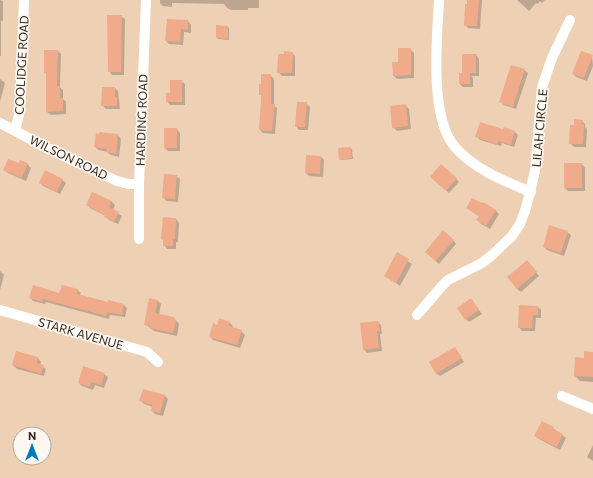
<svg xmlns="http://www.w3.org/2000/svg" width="593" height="478" viewBox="0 0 593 478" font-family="Commissioner,sans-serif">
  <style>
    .shadow { fill: #0003 }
    .building { fill: #f0ab8b }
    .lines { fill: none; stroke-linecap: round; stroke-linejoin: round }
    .street { stroke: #fff; stroke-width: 10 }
    .labels { text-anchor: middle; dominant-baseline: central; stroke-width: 3.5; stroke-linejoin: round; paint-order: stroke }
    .street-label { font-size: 12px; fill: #392d22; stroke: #fdf7f1 }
  </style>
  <rect width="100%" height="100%" fill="#eed1b5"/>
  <g class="shadow">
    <polygon points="0,0 3,1 3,21 1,21 1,56 0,56"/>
    <polygon points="160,0 259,0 259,8 248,8 248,10 231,10 227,8 224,4 172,3 172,7 163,6 160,3"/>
    <polygon points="468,0 482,0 480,29 468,28 465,25"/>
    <polygon points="517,0 545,0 542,3 540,1 538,4 536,3 529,11"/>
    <polygon points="121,16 125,19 124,75 112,75 109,71"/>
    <polygon points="188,21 191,25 191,33 184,32 183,45 169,44 166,41"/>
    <polygon points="228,27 229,28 229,40 218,39 217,38"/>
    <polygon points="410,49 414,53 414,78 397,79 394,76"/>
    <polygon points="58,51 61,54 60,87 63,90 63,99 66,102 66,114 51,115 47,112 47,75 45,73"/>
    <polygon points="292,53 295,56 295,76 282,76 278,72"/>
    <polygon points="476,55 479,59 479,76 471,76 473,78 473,87 463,87 460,84"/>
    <polygon points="592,56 593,66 587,81 576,77 573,73"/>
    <polygon points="524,70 528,73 516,109 504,105 501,102"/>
    <polygon points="270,75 274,79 274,105 277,108 275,134 263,133 260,130 262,96 260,94 262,85"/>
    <polygon points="0,79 5,83 0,102"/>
    <polygon points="181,81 185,84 185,105 170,105 167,101 171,94"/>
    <polygon points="115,88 118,91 120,109 106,109 102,105"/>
    <polygon points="306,103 310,107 308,130 299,130 296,126"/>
    <polygon points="405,105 409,109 411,129 397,131 393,127"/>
    <polygon points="582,121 585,124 585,127 587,129 586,147 574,147 570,143 575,126"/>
    <polygon points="165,129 177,129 180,133 180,151 168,151 165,148"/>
    <polygon points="503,130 515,132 518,135 514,147 502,143 501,146 480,140 476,136"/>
    <polygon points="118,135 121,139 119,157 111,155 107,152 99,150 95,147"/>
    <polygon points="350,148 352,149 353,159 341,160 340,159"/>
    <polygon points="307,156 321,157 324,160 323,177 309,176 306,173"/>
    <polygon points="27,164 31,168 26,181 8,173 4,170 19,165"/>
    <polygon points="582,164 585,168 585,191 568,191 565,188"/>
    <polygon points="176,176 180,179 178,202 166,201 163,197"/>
    <polygon points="456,179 459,182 449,193 435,180"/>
    <polygon points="62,180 66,183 60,194 43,186 40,182"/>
    <polygon points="93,193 112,202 115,205 113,210 122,216 118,224 109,220 106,216 90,208 87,205"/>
    <polygon points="467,208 495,210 499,214 490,229 481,224 478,220 480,217"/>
    <polygon points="176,219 179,223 178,242 176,242 176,249 167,249 164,245"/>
    <polygon points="567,232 571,235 564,256 547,250 544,247"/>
    <polygon points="453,240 456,244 439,264 429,255"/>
    <polygon points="397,254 412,264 400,286 385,276"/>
    <polygon points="530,265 539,276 521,292 517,289"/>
    <polygon points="0,271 4,275 0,290"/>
    <polygon points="77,290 81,293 80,295 109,303 109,301 124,305 127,308 125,317 110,315 109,319 46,302 45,304 33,301 30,297 60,295"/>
    <polygon points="471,299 482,314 469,322 466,319"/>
    <polygon points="157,300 161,304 159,315 174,318 179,324 177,336 154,331 145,324"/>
    <polygon points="520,306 538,307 541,310 541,318 536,318 535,331 522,331 519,327"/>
    <polygon points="378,322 381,325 382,334 380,334 382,351 367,353 364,349"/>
    <polygon points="230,323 233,326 232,328 241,331 245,335 240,348 213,340 210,336 218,326"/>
    <polygon points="455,348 464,362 440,376 436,373"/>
    <polygon points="593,353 593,382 580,381 575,376 585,359"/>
    <polygon points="38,358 41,362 40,365 46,369 44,376 17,369 13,365"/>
    <polygon points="104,374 108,377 104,388 95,385 93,390 82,386 79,383"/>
    <polygon points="165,396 168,399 163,416 155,414 152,411 153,407 144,404 141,401"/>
    <polygon points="553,428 566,438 560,450 539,439 535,436"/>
    <polygon points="593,445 593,461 587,457"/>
  </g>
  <g class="building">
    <polygon points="467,0 479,0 477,26 464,26 465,4 467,4"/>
    <polygon points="107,15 122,15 121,72 108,72"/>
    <polygon points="167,19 188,20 188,30 181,29 180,42 165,41"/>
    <polygon points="216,25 228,26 228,39 216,38"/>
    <polygon points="398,48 411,48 411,75 393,76 392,62 398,62"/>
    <polygon points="44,50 58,50 57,86 60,86 60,98 63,98 63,111 46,112 46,73 44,73"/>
    <polygon points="284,51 293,52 292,73 277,73 278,54 284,54"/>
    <polygon points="581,51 593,55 584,78 572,74"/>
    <rect x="462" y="54" width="14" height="19"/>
    <polygon points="511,65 525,69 513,107 499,102"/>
    <rect x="459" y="73" width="11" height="11"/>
    <polygon points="261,74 271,74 271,104 275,104 272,131 259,130 261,100 261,95 259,95 259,84 261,84"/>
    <polygon points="170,80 182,80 182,102 166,102 166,93 170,93"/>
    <polygon points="102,87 115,87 115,97 117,97 117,106 101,106"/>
    <polygon points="297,102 307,102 305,127 295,127"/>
    <polygon points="406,104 408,126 392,128 390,106"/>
    <polygon points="574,119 583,120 582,124 584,125 583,144 569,144 570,125 574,125"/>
    <polygon points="480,122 503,129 503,127 515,131 511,145 498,141 497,144 475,137"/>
    <rect x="164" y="128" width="13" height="20"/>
    <polygon points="99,132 118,134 116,154 106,152 107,149 94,147 96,133 99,134"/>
    <polygon points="351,147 352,158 339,160 338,148"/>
    <polygon points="306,155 321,156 320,174 305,173"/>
    <polygon points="8,159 19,163 20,160 28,163 22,178 3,170"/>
    <rect x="564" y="163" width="18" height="25"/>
    <polygon points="441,164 457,178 446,191 430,177"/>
    <polygon points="45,170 63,179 57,192 39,183"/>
    <polygon points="164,174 177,175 175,199 162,198"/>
    <polygon points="92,192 112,201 109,207 119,212 114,222 104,217 105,215 86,205"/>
    <polygon points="472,198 482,203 483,202 496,210 486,226 476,220 479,216 466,208"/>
    <polygon points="163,217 176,218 175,239 173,239 173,246 163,246 163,240 161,239"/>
    <polygon points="549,225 568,231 561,253 543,247"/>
    <polygon points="443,230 454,240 435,261 425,252"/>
    <polygon points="397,252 409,259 396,283 384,276"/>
    <polygon points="527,260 537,272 517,289 507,277"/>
    <polygon points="33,285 59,293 62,285 78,289 77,294 108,302 108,300 124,304 122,315 107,312 106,316 43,299 42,302 29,298"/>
    <polygon points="149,298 158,300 155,313 174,317 174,319 176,320 173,333 149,328 150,326 144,325"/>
    <polygon points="471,298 479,310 465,320 457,308"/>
    <polygon points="519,305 538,306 538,315 533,315 532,328 518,328"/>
    <polygon points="219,318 230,322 229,326 242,330 237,345 209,337 213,323 217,325"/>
    <polygon points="378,321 380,331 377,331 379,348 363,350 360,323"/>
    <polygon points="455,347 462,358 436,374 429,362"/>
    <polygon points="16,351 38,357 37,363 44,365 41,374 12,365"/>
    <polygon points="584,351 593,352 593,377 574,376 575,357 584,358"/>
    <polygon points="83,366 105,373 101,385 91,382 90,387 78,383"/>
    <polygon points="143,389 165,395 160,413 151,411 152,405 139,401"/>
    <polygon points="542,421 554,427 553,429 563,434 557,447 534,436"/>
  </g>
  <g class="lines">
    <g class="street">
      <path d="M 439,0 C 437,38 429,117 455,147 C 474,169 504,181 531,192"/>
      <polyline points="0,123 53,151 117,181 128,184 139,184"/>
      <polyline points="15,130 20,111 24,0"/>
      <polyline points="139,239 139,184 146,0"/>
      <polyline points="0,310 147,352 158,362"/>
      <polyline points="417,315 442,286 448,280 482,263 492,255 512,236 520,224 526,208 535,171 542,87 552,58 570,20"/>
      <polyline points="562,396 593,409"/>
    </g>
  </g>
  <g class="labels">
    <g class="street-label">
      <text transform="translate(21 65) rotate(-87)">COOLIDGE ROAD</text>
      <text transform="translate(141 120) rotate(-88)">HARDING ROAD</text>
      <text transform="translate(539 128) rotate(-85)">LILAH CIRCLE</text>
      <text transform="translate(69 157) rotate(26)">WILSON ROAD</text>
      <text transform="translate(81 333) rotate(16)">STARK AVENUE</text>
    </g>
  </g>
  <g transform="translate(32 446)"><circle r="19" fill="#fdf7f1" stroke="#afa69e"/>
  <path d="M0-3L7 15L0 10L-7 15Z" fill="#0078c1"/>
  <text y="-6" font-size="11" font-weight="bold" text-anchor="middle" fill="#392d22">N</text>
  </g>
</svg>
